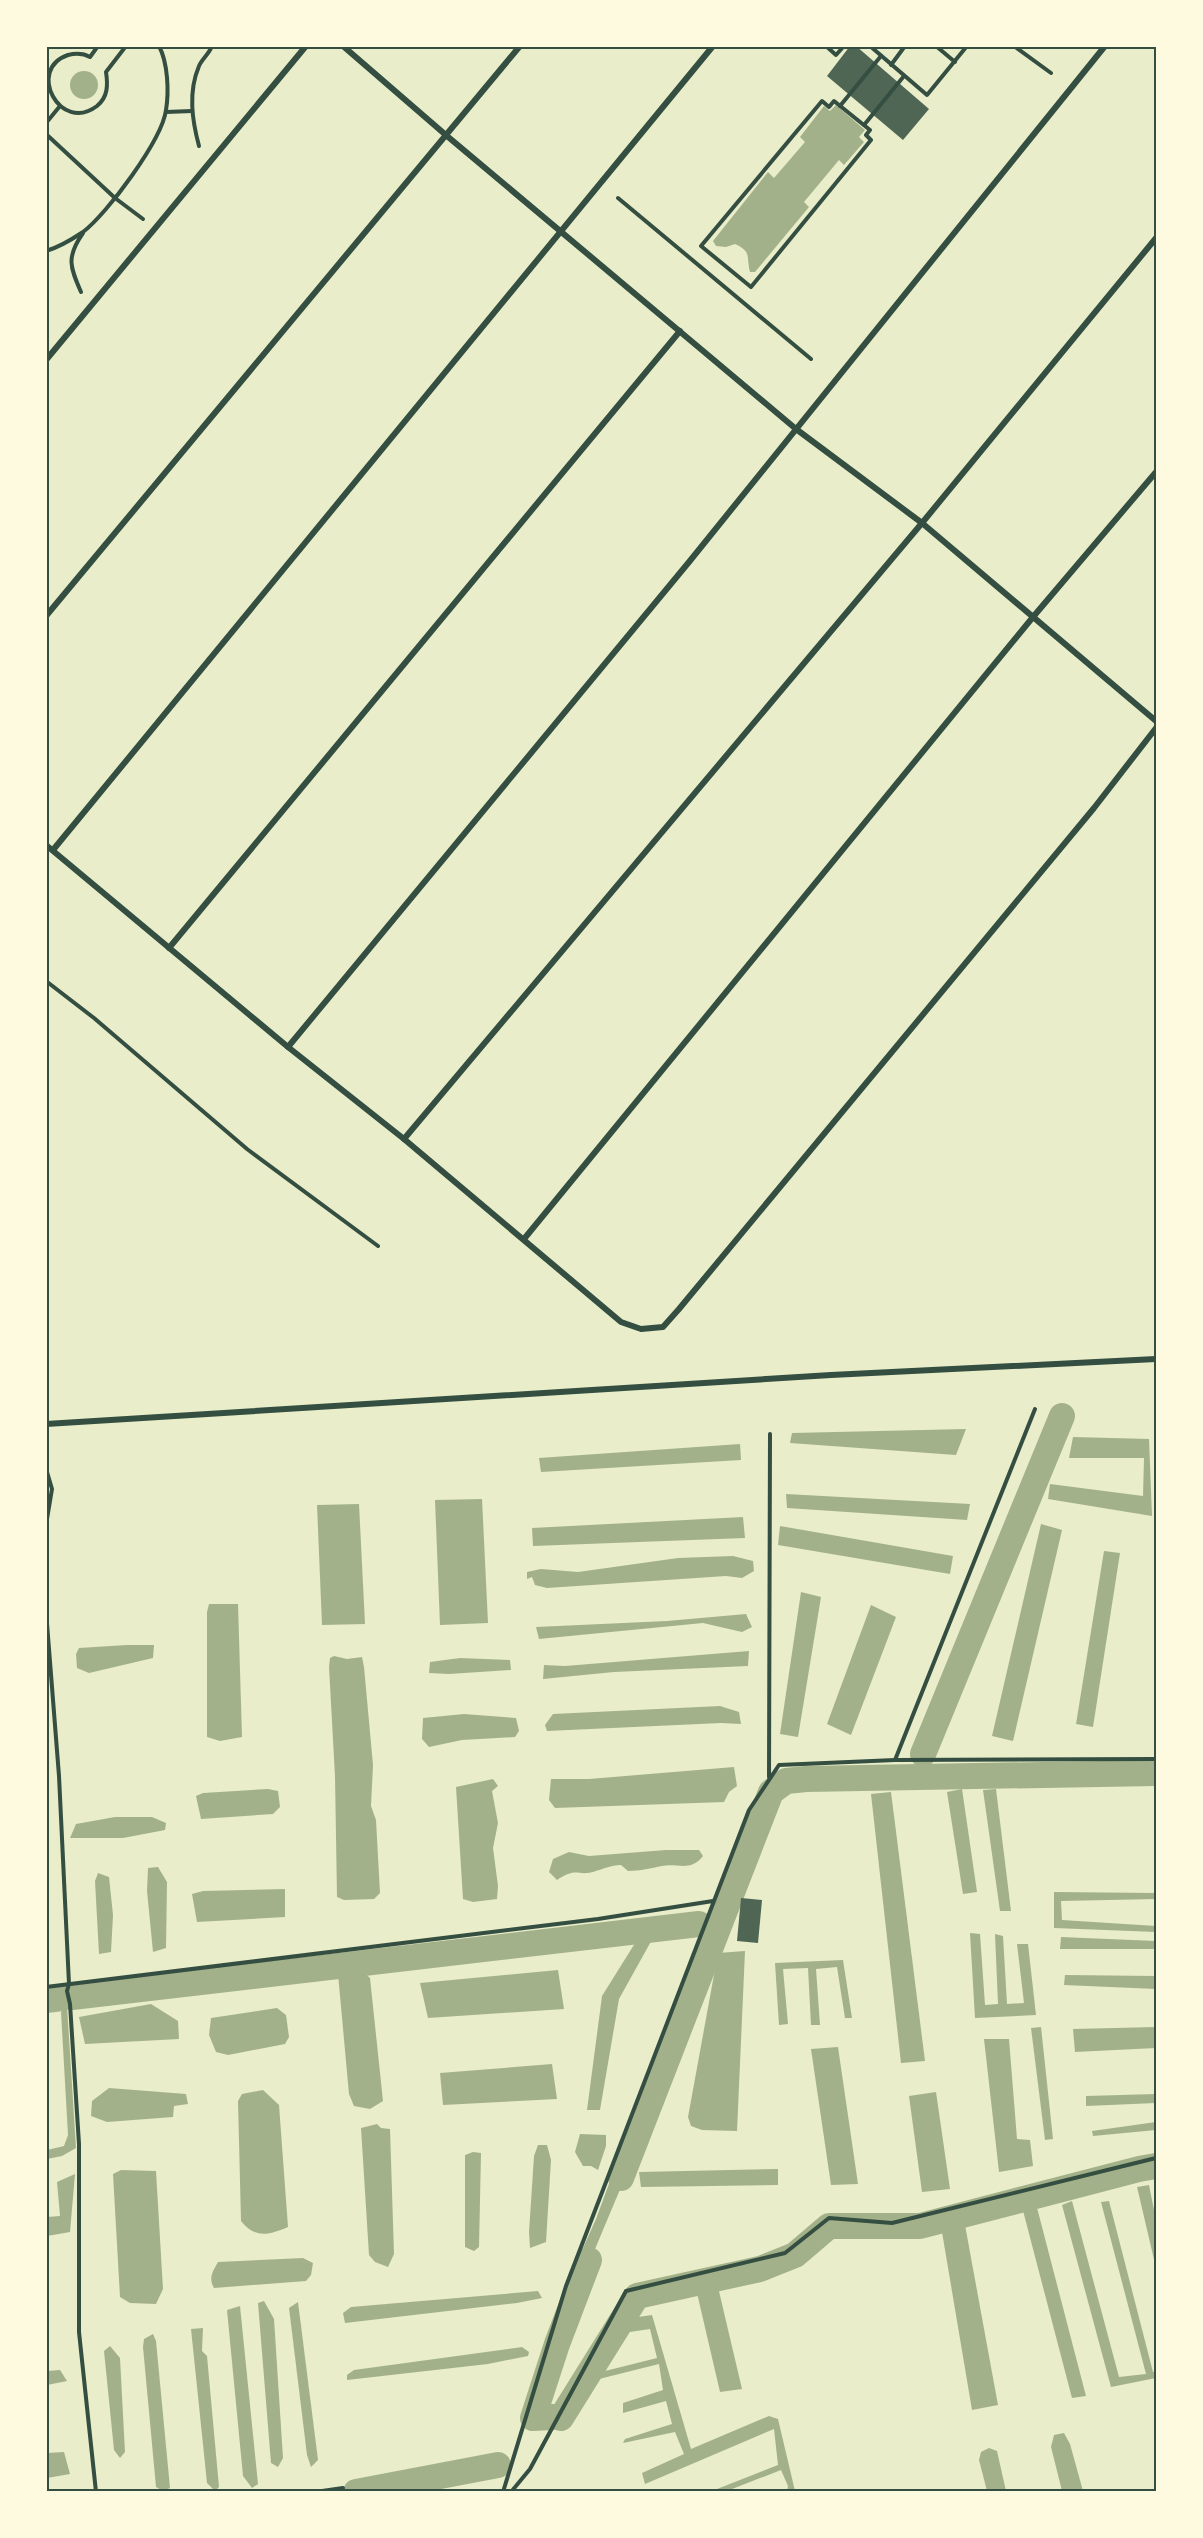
<svg xmlns="http://www.w3.org/2000/svg" width="1203" height="2538" viewBox="0 0 1203 2538" font-family="'PT Serif',serif">
  <style>
    .water { fill: #a3b18a }
    .lines { fill: none; stroke-linecap: round; stroke-linejoin: round }
    .canal { stroke: #a3b18a; stroke-width: 26 }
    .building { fill: #4f6655 }
    .path { stroke: #344e41; stroke-width: 4 }
    .minor { stroke: #344e41; stroke-width: 6 }
    .neatline { fill: none; stroke: #344e41; stroke-width: 2 }
  </style>
  <rect width="100%" height="100%" fill="#e9edc9"/>
  <g class="water">
    <circle cx="84" cy="85" r="14"/>
    <path d="M 836,105 L 865,130 L 859,137 L 864,142 L 844,165 L 839,160 L 804,202 L 809,207 L 755,272 L 750,272 C 746,256 752,252 735,244 L 726,247 L 716,246 L 713,241 L 768,172 L 774,178 L 805,142 L 800,137 L 824,106 L 830,111 Z"/>
    <polygon points="966,1429 956,1455 790,1443 792,1433"/>
    <polygon points="1073,1437 1149,1439 1152,1516 1048,1499 1050,1484 1143,1496 1144,1458 1069,1458"/>
    <polygon points="740,1444 741,1460 541,1472 539,1458"/>
    <polygon points="786,1494 970,1504 967,1520 787,1508"/>
    <polygon points="482,1499 488,1623 440,1625 435,1500"/>
    <polygon points="359,1504 365,1624 322,1625 317,1505"/>
    <polygon points="743,1517 745,1538 533,1546 532,1528"/>
    <polygon points="1041,1524 1062,1530 1013,1741 992,1736"/>
    <polygon points="780,1526 953,1556 950,1574 778,1545"/>
    <polygon points="1104,1551 1120,1553 1093,1727 1076,1724"/>
    <polygon points="733,1556 753,1561 754,1571 742,1578 726,1576 547,1588 535,1585 532,1577 527,1579 527,1572 541,1569 578,1572 678,1558"/>
    <polygon points="801,1592 821,1597 798,1737 780,1734"/>
    <polygon points="209,1604 238,1604 242,1737 220,1741 207,1737 207,1612"/>
    <polygon points="871,1605 896,1617 851,1735 827,1724"/>
    <polygon points="746,1614 752,1627 742,1632 703,1623 539,1639 536,1627 667,1621"/>
    <polygon points="127,1645 154,1645 153,1658 89,1673 77,1668 76,1654 79,1648"/>
    <polygon points="749,1651 748,1666 614,1672 543,1679 544,1665 565,1666"/>
    <polygon points="334,1656 347,1659 362,1657 364,1667 373,1765 371,1806 376,1820 380,1893 374,1899 344,1900 337,1897 335,1776 329,1667 330,1658"/>
    <polygon points="460,1658 510,1660 511,1670 449,1674 429,1673 430,1662"/>
    <polygon points="720,1706 739,1712 741,1724 721,1723 547,1731 545,1725 553,1714"/>
    <polygon points="464,1714 516,1718 519,1731 515,1737 462,1740 429,1747 422,1739 423,1718"/>
    <polygon points="734,1767 737,1786 729,1792 724,1802 555,1808 549,1800 551,1779 589,1779"/>
    <polygon points="493,1779 498,1786 492,1791 498,1823 493,1848 498,1886 497,1899 473,1902 463,1899 456,1787"/>
    <polygon points="268,1789 278,1791 280,1807 273,1814 201,1819 196,1796 203,1793"/>
    <polygon points="962,1789 977,1892 963,1894 947,1792"/>
    <polygon points="996,1789 1011,1911 1000,1911 983,1790"/>
    <polygon points="891,1792 925,2061 901,2063 871,1794"/>
    <polygon points="115,1817 152,1817 166,1823 165,1830 123,1838 70,1838 76,1824"/>
    <path d="M 666,1850 L 699,1850 L 703,1856 C 691,1872 678,1863 662,1866 C 651,1868 641,1871 628,1871 L 621,1865 C 611,1865 603,1869 593,1872 C 576,1876 577,1867 557,1880 L 549,1872 L 553,1859 L 569,1852 L 589,1856 Z"/>
    <polygon points="158,1867 167,1882 166,1948 153,1952 147,1891 148,1868"/>
    <polygon points="98,1873 109,1877 113,1915 111,1952 99,1954 95,1881"/>
    <polygon points="285,1889 285,1917 197,1922 192,1894 203,1891"/>
    <polygon points="1054,1892 1156,1893 1156,1899 1061,1901 1062,1920 1156,1926 1156,1932 1054,1928"/>
    <polygon points="642,1932 654,1936 619,1999 600,2110 587,2110 602,1996"/>
    <polygon points="970,1933 980,1934 985,2005 998,2004 995,1934 1003,1936 1007,2004 1024,2003 1017,1944 1028,1944 1036,2015 975,2018"/>
    <polygon points="1061,1937 1156,1941 1156,1949 1060,1949"/>
    <polygon points="745,1951 737,2131 702,2130 691,2126 688,2117 718,1953"/>
    <polygon points="843,1960 852,2018 845,2018 837,1967 816,1969 820,2025 811,2025 808,1968 783,1969 788,2024 779,2025 775,1963"/>
    <polygon points="345,1968 360,1969 370,1978 383,2101 370,2109 354,2106 349,2094 338,1974"/>
    <polygon points="558,1970 564,2009 428,2018 420,1983"/>
    <polygon points="1065,1975 1156,1976 1156,1989 1064,1985"/>
    <polygon points="151,2004 178,2021 179,2039 85,2044 79,2017"/>
    <polygon points="67,2006 76,2148 62,2156 47,2159 47,2150 64,2146 68,2135 61,2012"/>
    <polygon points="277,2008 286,2015 289,2037 285,2044 228,2055 216,2052 209,2035 211,2018"/>
    <polygon points="1041,2027 1053,2139 1045,2140 1031,2028"/>
    <polygon points="1156,2027 1156,2048 1075,2052 1073,2029"/>
    <polygon points="984,2039 1009,2039 1017,2139 1030,2140 1033,2166 999,2172"/>
    <polygon points="838,2047 858,2184 831,2185 811,2049"/>
    <polygon points="552,2064 557,2099 443,2105 440,2073"/>
    <polygon points="109,2088 186,2094 188,2104 174,2106 173,2117 107,2122 91,2116 92,2101"/>
    <path d="M 263,2090 L 279,2105 L 288,2227 C 269,2235 255,2239 241,2221 L 238,2101 L 242,2094 Z"/>
    <polygon points="936,2092 950,2189 922,2192 909,2096"/>
    <polygon points="1156,2094 1156,2103 1086,2106 1086,2096"/>
    <polygon points="1156,2122 1156,2130 1093,2136 1092,2131"/>
    <polygon points="377,2124 381,2128 390,2129 394,2254 388,2267 375,2262 369,2255 361,2128"/>
    <polygon points="580,2134 606,2135 606,2146 598,2170 591,2166 583,2166 575,2152"/>
    <polygon points="538,2145 547,2145 551,2160 546,2242 530,2248 529,2232 534,2156"/>
    <polygon points="627,2145 634,2147 634,2156 577,2292 566,2286 596,2219 617,2162"/>
    <polygon points="473,2152 481,2153 479,2247 474,2251 465,2247 465,2155"/>
    <polygon points="778,2169 778,2185 641,2187 639,2172"/>
    <polygon points="121,2170 156,2171 163,2289 156,2304 130,2303 120,2297 113,2174"/>
    <polygon points="75,2174 70,2232 47,2236 47,2217 60,2216 57,2182"/>
    <polygon points="1149,2185 1156,2220 1156,2268 1137,2187"/>
    <polygon points="1035,2200 1086,2396 1072,2398 1021,2203"/>
    <polygon points="1072,2201 1119,2377 1146,2374 1101,2202 1109,2201 1153,2372 1156,2371 1156,2378 1111,2387 1062,2205"/>
    <polygon points="965,2225 998,2405 972,2410 942,2232"/>
    <path d="M 303,2258 L 313,2263 L 311,2275 L 306,2281 L 214,2288 C 208,2278 213,2271 218,2262 Z"/>
    <polygon points="718,2287 742,2389 720,2392 697,2293"/>
    <polygon points="538,2291 542,2298 517,2303 345,2323 343,2313 351,2307"/>
    <polygon points="264,2301 274,2319 283,2458 278,2467 271,2463 258,2303"/>
    <polygon points="298,2302 318,2460 311,2467 307,2455 289,2308"/>
    <polygon points="240,2306 258,2484 252,2488 243,2476 227,2310"/>
    <polygon points="652,2315 691,2449 769,2416 778,2419 795,2491 787,2491 788,2486 781,2470 727,2491 712,2491 778,2465 774,2429 645,2484 642,2473 684,2454 675,2432 623,2443 625,2439 672,2424 666,2401 623,2413 623,2403 663,2390 659,2364 595,2380 597,2373 657,2358 650,2329 623,2333 631,2318"/>
    <polygon points="203,2328 202,2351 207,2356 219,2487 215,2491 207,2483 191,2329"/>
    <polygon points="153,2334 156,2341 170,2488 163,2491 156,2487 143,2347 144,2339"/>
    <polygon points="110,2346 120,2358 125,2452 120,2458 114,2450 104,2351"/>
    <polygon points="522,2347 529,2352 528,2356 488,2364 347,2380 347,2375 354,2370"/>
    <polygon points="60,2370 67,2381 47,2385 47,2371"/>
    <polygon points="1064,2433 1070,2444 1083,2491 1062,2491 1051,2447 1054,2435"/>
    <polygon points="989,2448 997,2451 1006,2491 987,2491 979,2460 981,2452"/>
    <polygon points="64,2452 70,2474 47,2478 47,2453"/>
  </g>
  <g class="lines">
    <g class="canal">
      <polyline points="923,1754 1062,1416"/>
      <polyline points="72,1997 699,1924"/>
      <polyline points="46,2000 62,1998"/>
      <polyline points="621,2178 771,1792 786,1781 806,1779 1156,1773"/>
      <polyline points="553,2417 533,2418 557,2344 589,2260"/>
      <polyline points="561,2418 637,2296 760,2269 795,2255 829,2226 920,2226 1139,2169 1156,2166"/>
      <polyline points="356,2492 498,2465"/>
    </g>
  </g>
  <g class="building">
    <polygon points="850,46 856,46 929,109 903,140 827,76"/>
    <polygon points="741,1898 762,1900 758,1943 737,1941"/>
  </g>
  <g class="lines">
    <g class="path">
      <path d="M 98,46 L 90,57 C 83,53 76,53 68,55 C 26,69 60,134 97,106 C 108,97 108,85 106,72 L 126,46"/>
      <polyline points="231,46 241,46"/>
      <polyline points="826,46 836,55 844,46"/>
      <polyline points="870,46 927,95 967,46"/>
      <polyline points="936,46 955,62"/>
      <polyline points="1014,46 1051,73"/>
      <polyline points="891,65 905,46"/>
      <polygon points="822,101 829,107 834,101 870,130 866,135 871,140 751,287 701,246"/>
      <polyline points="840,106 881,56"/>
      <polyline points="166,112 192,111"/>
      <polyline points="46,123 60,106"/>
      <polyline points="864,125 904,76"/>
      <polyline points="46,134 115,198 143,219"/>
      <path d="M 199,146 C 192,120 188,92 199,66 C 202,59 209,54 212,46"/>
      <polyline points="618,198 811,359"/>
      <path d="M 46,251 C 60,247 71,240 83,232 C 107,214 162,140 166,110 C 169,92 168,63 159,46"/>
      <path d="M 81,292 C 70,267 66,257 83,233"/>
      <polyline points="46,981 94,1018 247,1149 378,1246"/>
      <polyline points="46,1525 52,1489 47,1472"/>
      <polyline points="46,1611 59,1776 69,1984 67,1991 70,2004 79,2144 79,2332 96,2492"/>
      <polyline points="895,1760 1035,1409"/>
      <polyline points="769,1777 770,1434"/>
      <polyline points="46,1987 598,1919 713,1901"/>
      <polyline points="315,2492 343,2488"/>
      <polyline points="503,2492 566,2286 749,1810 779,1765 895,1760 1156,1759"/>
      <polyline points="511,2492 530,2469 626,2291 785,2253 829,2218 892,2223 1156,2158"/>
    </g>
    <g class="minor">
      <polyline points="343,46 447,136 796,429 922,523 1156,721"/>
      <polyline points="46,360 306,46"/>
      <polyline points="46,616 520,46"/>
      <polyline points="46,845 288,1047 404,1139 621,1322 641,1329 663,1327 679,1309 1094,808 1156,728"/>
      <polyline points="53,850 713,46"/>
      <polyline points="169,948 680,331"/>
      <polyline points="288,1047 689,562 1105,46"/>
      <polyline points="404,1139 922,523 1156,238"/>
      <polyline points="524,1239 1033,617 1156,472"/>
      <polyline points="46,1424 831,1375 1156,1359"/>
    </g>
  </g>
  <rect width="1203" height="2538" fill="none" stroke="#fefae0" stroke-width="96"/>
  <rect x="48" y="48" width="1107" height="2442" class="neatline"/>
</svg>
